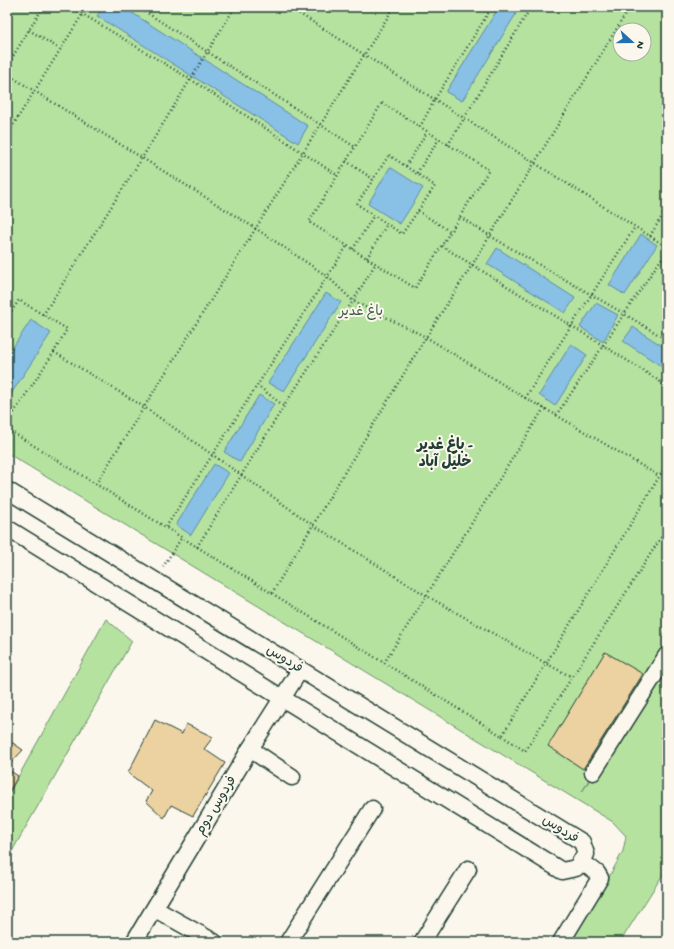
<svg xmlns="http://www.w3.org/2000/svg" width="674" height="949" viewBox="0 0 674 949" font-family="'Gochi Hand','Playpen Sans Arabic',sans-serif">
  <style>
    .green { fill: #b6e2a0; stroke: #6a906a; fill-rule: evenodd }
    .water { fill: #88c0e6; stroke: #5e8c9f }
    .building { fill: #ecd2a1; stroke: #1f3d34 }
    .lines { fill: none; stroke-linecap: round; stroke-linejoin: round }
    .street-casing { stroke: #1f3d34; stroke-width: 19 }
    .path { stroke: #1f3d34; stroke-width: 2.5; stroke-dasharray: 1 3; stroke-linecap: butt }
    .street { stroke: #fbf7ec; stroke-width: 16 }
    .labels { text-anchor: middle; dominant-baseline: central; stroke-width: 4; stroke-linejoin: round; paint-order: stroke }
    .park-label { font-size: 14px; fill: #3d5e4a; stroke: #fbf7ec }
    .street-label { font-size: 14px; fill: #1f3d34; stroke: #fbf7ec }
    .neighbourhood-label { font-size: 15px; font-weight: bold; fill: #1f3d34; stroke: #fbf7ec }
  </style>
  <rect width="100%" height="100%" fill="#fbf7ec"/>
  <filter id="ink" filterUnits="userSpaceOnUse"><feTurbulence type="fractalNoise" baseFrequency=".025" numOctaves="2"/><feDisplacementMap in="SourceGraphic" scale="8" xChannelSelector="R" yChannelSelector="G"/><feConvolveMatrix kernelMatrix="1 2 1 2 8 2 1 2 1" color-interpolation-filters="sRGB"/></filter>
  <g filter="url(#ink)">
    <g class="green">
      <path d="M 7,7 L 667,7 L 667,655 L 593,772 L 582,792 L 667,660 L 667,868 L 620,942 L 569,942 L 607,881 L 623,851 L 626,836 L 613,822 L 7,453 ZM 620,30 L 644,30 L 644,54 L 620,54 Z"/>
      <polygon points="106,619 132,641 7,860 7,797"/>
    </g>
    <g class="water">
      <polygon points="103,7 123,7 308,126 298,143 97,16"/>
      <polygon points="499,7 505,7 516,14 462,101 446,92"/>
      <polygon points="390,167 423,188 400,224 368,204"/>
      <polygon points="641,234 657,245 625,295 609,285"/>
      <polygon points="497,248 575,298 565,313 487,264"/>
      <polygon points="326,293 341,302 284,391 268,383"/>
      <polygon points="596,303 618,315 603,342 580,327"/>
      <polygon points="31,320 51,333 7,400 7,356"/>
      <polygon points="633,327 667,349 667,370 623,341"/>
      <polygon points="571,344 587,355 555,406 539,395"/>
      <polygon points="259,395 274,404 240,462 224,452"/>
      <polygon points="214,464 229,473 191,535 176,525"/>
    </g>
    <g class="building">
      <polygon points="605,652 643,674 583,769 548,746"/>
      <polygon points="155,720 182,734 186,724 213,737 204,749 225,763 193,816 171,805 164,818 146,801 152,791 128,773"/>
      <polygon points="7,739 23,750 7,767"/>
      <polygon points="7,769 18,776 7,795"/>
    </g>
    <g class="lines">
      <defs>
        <g id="street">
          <polyline points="7,490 582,842 586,854 576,868 562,871 7,528"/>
          <polyline points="250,749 292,777"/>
          <polyline points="593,772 667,655"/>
          <polyline points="155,909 214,942"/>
          <polyline points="134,942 250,749 300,670"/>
          <polyline points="288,942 372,809"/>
          <polyline points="422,942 468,869"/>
          <polyline points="561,942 600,878 597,873 581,861"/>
        </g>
      </defs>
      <use href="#street" class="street-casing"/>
      <g class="path">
        <polyline points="71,7 190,79 337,175"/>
        <polyline points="138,7 355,147"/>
        <polyline points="289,7 667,247"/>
        <polyline points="524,7 529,10"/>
        <polyline points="29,30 60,49"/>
        <polyline points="7,66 43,7"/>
        <polyline points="7,74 255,228 327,276 353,301 426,337 525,398 556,415 659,476"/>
        <polygon points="382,103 489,170 415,288 309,222"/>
        <polyline points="420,127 435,99 492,7"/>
        <polyline points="7,135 87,7"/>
        <polyline points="448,145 531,7"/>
        <polygon points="389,155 435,186 402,234 357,204"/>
        <polyline points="346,161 373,179"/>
        <polyline points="406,166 427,132"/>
        <polyline points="417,173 439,139"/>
        <polyline points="418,211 451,232"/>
        <path d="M 460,217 C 527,260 599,297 667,340"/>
        <polyline points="650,236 667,208"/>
        <path d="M 442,246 C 517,293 593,338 667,386"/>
        <polyline points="353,249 374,215"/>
        <polyline points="367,258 387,224"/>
        <polyline points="43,315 142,158 235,7"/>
        <polyline points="7,318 19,300 67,329 54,352 7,423"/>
        <polyline points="54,352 144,407 313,525 427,596 547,664 572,677"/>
        <polyline points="257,385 284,406"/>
        <polyline points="525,398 635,227"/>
        <path d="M 556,415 C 594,361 629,305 667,251"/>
        <polyline points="7,429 502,736 667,464"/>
        <polyline points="96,484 394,7"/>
        <polyline points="166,527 347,246"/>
        <polyline points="197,547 284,406 353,301 376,263"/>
        <polyline points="163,567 182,537"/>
        <polyline points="272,593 426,337 472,265 630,7"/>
        <polyline points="384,663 544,408"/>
        <polyline points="502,736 525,751 667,528"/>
      </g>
      <use href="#street" class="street"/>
    </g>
  </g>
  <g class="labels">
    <g class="park-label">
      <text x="361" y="312">باغ غدیر</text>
    </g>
    <g class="street-label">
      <text transform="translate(284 660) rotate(32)">فردوس</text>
      <text transform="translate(217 806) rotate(-59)">فردوس دوم</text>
      <text transform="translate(560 830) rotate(33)">فردوس</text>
    </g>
    <g class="neighbourhood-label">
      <text x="445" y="446">باغ غدیر -<tspan x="445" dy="17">خلیل آباد</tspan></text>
    </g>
  </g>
  <rect width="674" height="949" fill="none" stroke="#fbf7ec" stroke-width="24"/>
  <rect x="12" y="12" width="650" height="925" fill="none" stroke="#1f3d34" stroke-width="1.5" filter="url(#ink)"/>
  <g transform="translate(632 42) rotate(111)"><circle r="19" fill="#fbf7ec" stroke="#a3ada2"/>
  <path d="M0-3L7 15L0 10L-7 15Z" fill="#1f6fb2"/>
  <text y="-6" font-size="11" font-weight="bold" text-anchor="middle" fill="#1f3d34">N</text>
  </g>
</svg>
